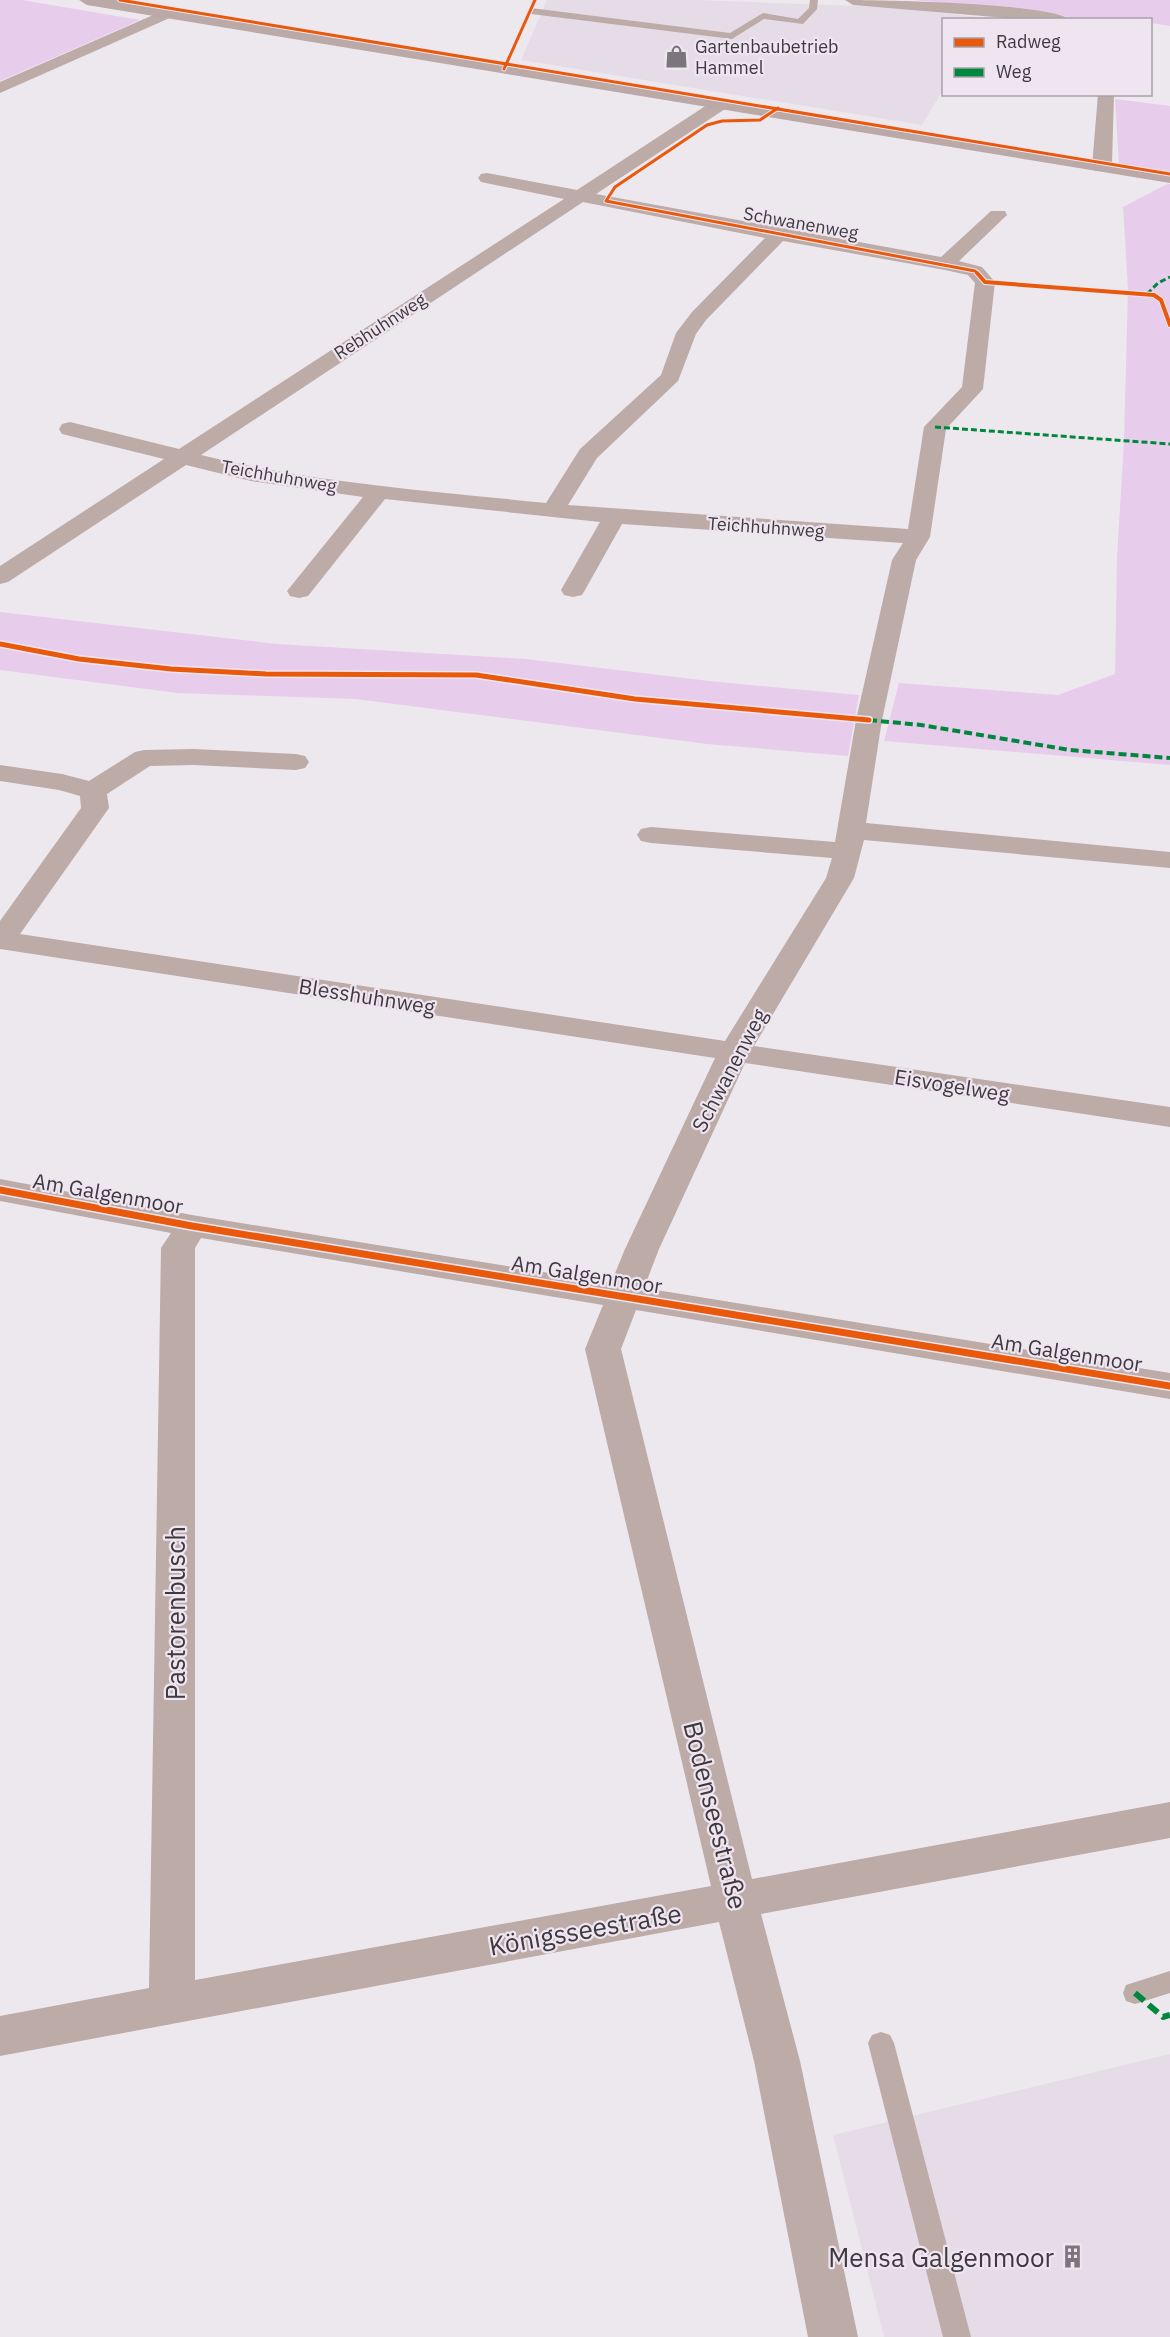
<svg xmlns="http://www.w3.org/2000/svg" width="1170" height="2337" viewBox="0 0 1170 2337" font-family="'IBM Plex Sans',sans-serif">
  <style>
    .built { fill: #e6dce8 }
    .green { fill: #e8ccec }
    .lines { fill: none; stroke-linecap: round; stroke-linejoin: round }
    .lane { fill: #bdaba7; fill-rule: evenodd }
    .street { fill: #bdaba7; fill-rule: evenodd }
    .secondary { fill: #bba9a7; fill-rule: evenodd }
    .quiet-far2 { stroke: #00873e; stroke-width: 3; stroke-dasharray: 6 3; stroke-linecap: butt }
    .quiet-far1 { stroke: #00873e; stroke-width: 4; stroke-dasharray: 8 4; stroke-linecap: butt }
    .quiet { stroke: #00873e; stroke-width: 6; stroke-dasharray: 12 6; stroke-linecap: butt }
    .cycleway-far3-casing { stroke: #efe5f1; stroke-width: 5 }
    .cycleway-far2-casing { stroke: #efe5f1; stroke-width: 6 }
    .cycleway-far1-casing { stroke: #efe5f1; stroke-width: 8 }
    .cycleway-casing { stroke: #efe5f1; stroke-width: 10 }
    .cycleway-far3 { stroke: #e8590c; stroke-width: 3 }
    .cycleway-far2 { stroke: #e8590c; stroke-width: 4 }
    .cycleway-far1 { stroke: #e8590c; stroke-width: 5 }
    .cycleway { stroke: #e8590c; stroke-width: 7 }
    .labels { text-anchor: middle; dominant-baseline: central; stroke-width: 4.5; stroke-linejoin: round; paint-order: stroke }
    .far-poi-label { font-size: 18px; fill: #3d393e; stroke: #efe5f1; text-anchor: start }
    .far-street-label { font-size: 18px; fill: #3d393e; stroke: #efe5f1 }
    .street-label { font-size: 21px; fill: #3d393e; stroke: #efe5f1 }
    .near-street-label { font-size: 26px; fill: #3d393e; stroke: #efe5f1 }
    .near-poi-label { font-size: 26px; fill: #3d393e; stroke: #efe5f1; text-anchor: end }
  </style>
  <rect width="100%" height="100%" fill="#ede8ee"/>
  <g class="built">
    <polygon points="547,0 698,0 885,7 988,18 944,20 943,90 922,125 521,60"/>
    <polygon points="1170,2054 1170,2337 884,2337 833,2135"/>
  </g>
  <g class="green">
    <polygon points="0,0 22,0 140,20 0,81"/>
    <polygon points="912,0 1170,0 1170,26 1151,23 1150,20 1080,19 1026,10"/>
    <polygon points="1115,99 1170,106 1170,173 1119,165"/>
    <polygon points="1167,184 1170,184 1170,765 884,741 899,683 1058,695 1115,674 1117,558 1124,440 1128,289 1123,207"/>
    <polygon points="0,612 277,644 526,659 709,681 859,695 848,756 707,744 355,699 177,693 0,670"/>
  </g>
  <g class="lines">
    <g class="lane">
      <polygon points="810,0 818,0 817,9 803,24 764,19 732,39 531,14 527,11 531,8 730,33 763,13 798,19 809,8"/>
      <polygon points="1170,1971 1170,1993 1135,2004 1126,2001 1123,1993 1126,1985"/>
      <polygon points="881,2032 890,2035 894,2043 971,2337 943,2337 868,2043 872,2035"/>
    </g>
    <g class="street">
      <path d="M 845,0 C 878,0 1054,3 1070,20 L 1030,20 L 853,5 Z"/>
      <polygon points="167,9 172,11 175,14 172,17 0,93 0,82"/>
      <polygon points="1098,94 1114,94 1112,163 1107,171 1095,171 1092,167"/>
      <path d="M 719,100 L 727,105 L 725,109 L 596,194 L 941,257 L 991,211 L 1005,211 L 1007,215 L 959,261 L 982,267 L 995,282 L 983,389 L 946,429 L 930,537 L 916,560 L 882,720 L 866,823 L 1170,852 L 1170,868 L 864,840 L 854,878 L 754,1046 L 1170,1107 L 1170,1127 L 745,1063 L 659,1249 L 644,1288 L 1170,1373 L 1170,1399 L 636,1310 L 621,1349 L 752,1879 L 1170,1802 L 1170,1838 L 761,1914 L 800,2061 L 858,2337 L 808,2337 L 754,2061 L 719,1922 L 0,2056 L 0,2016 L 149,1988 L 161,1248 L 171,1233 L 0,1201 L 0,1179 L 192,1215 L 611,1283 L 625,1249 L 715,1058 L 0,949 L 0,921 L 81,808 L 80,796 L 59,790 L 0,781 L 0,765 L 62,774 L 89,781 L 135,752 L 144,750 L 194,749 L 296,754 L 305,756 L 309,762 L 305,768 L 296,770 L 194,765 L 150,766 L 107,794 L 109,808 L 20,934 L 725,1041 L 826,878 L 832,858 L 651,843 L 641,841 L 637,835 L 641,829 L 651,827 L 835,842 L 856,720 L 892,560 L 903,543 L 622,524 L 585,590 L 582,595 L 573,597 L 564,595 L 561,590 L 600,522 L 385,499 L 308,596 L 299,598 L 290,596 L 287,591 L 363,497 L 251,481 L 186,465 L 8,582 L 0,584 L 0,566 L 164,459 L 62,434 L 59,429 L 62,424 L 70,422 L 179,449 L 564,199 L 481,182 L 478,178 L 481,174 L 487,173 L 577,190 L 713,101 ZM 583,202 L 765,238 L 692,312 L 676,333 L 661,375 L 580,449 L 546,503 C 431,491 314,483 201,455 ZM 783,241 L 945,270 L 968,275 L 975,283 L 962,387 L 924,427 L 908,529 L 568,505 L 597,458 L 678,381 L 696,334 L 706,320 ZM 201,1238 L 603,1305 L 585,1349 L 711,1886 L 195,1980 L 195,1248 Z"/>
    </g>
    <polygon class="secondary" points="79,0 115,0 1170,173 1170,183 87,5"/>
    <g class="quiet-far2">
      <polyline points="1147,294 1158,283 1170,277"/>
      <polyline points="935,427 1170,444"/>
    </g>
    <polyline class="quiet-far1" points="869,720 921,725 1070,750 1170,758"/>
    <polyline class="quiet" points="1135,1993 1163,2017 1170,2015"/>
    <defs>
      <g id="cycleway-far3">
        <polyline points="120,0 1170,174"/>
        <polyline points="504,69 535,0"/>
        <polyline points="778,108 760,120 722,121 707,125 615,187 606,201 975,271 978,274"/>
      </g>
      <polyline id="cycleway-far2" points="977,273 985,282 1154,295 1161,300 1170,325"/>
      <polyline id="cycleway-far1" points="0,644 79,659 171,669 266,674 476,675 635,699 869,720"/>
      <polyline id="cycleway" points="0,1190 192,1226 1170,1386"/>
    </defs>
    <use href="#cycleway-far3" class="cycleway-far3-casing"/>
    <use href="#cycleway-far2" class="cycleway-far2-casing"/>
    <use href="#cycleway-far1" class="cycleway-far1-casing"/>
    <use href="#cycleway" class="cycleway-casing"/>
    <use href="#cycleway-far3" class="cycleway-far3"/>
    <use href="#cycleway-far2" class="cycleway-far2"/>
    <use href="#cycleway-far1" class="cycleway-far1"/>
    <use href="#cycleway" class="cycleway"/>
  </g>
  <defs>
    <symbol id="shop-bare" viewBox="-9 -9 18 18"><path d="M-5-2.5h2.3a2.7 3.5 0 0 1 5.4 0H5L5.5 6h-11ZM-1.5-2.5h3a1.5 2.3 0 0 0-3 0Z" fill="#7b767c" stroke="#efe5f1" stroke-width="2.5" paint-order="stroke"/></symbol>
    <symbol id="building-bare" viewBox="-9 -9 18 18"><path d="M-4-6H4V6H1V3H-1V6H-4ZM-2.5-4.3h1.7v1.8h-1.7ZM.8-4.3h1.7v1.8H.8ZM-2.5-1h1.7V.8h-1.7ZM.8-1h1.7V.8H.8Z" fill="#7b767c" stroke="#efe5f1" stroke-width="2.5" paint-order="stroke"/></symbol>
  </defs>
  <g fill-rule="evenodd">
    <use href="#shop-bare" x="660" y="40" width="33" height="33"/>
    <use href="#building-bare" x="1056" y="2240" width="33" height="33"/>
  </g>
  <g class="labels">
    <g class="far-poi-label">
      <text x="695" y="46">Gartenbaubetrieb<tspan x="695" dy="21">Hammel</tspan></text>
    </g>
    <g class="far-street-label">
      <text transform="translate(801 223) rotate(10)">Schwanenweg</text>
      <text transform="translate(380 326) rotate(-33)">Rebhuhnweg</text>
      <text transform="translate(279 476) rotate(10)">Teichhuhnweg</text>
      <text transform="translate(766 527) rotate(4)">Teichhuhnweg</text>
    </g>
    <g class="street-label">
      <text transform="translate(367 996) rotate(9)">Blesshuhnweg</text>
      <text transform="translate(729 1070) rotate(-62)">Schwanenweg</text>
      <text transform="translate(952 1085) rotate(9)">Eisvogelweg</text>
      <text transform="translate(108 1193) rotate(10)">Am Galgenmoor</text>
      <text transform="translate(587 1274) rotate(9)">Am Galgenmoor</text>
      <text transform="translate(1067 1352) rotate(9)">Am Galgenmoor</text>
    </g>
    <g class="near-street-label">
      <text transform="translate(175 1613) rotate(-90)">Pastorenbusch</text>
      <text transform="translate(716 1815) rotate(76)">Bodenseestraße</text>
      <text transform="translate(585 1929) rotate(-10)">Königsseestraße</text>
    </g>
    <g class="near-poi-label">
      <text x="1054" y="2257">Mensa Galgenmoor</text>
    </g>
  </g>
  <rect x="942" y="18" width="210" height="78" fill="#efe5f1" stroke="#a8a0a9" stroke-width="1.5"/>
  <rect x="954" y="38" width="30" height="9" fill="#e8590c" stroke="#a8a0a9" stroke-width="1.5"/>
  <text x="996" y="48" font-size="18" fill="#3d393e">Radweg</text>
  <rect x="954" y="68" width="30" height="9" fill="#00873e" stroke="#a8a0a9" stroke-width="1.5"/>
  <text x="996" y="78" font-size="18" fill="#3d393e">Weg</text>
</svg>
